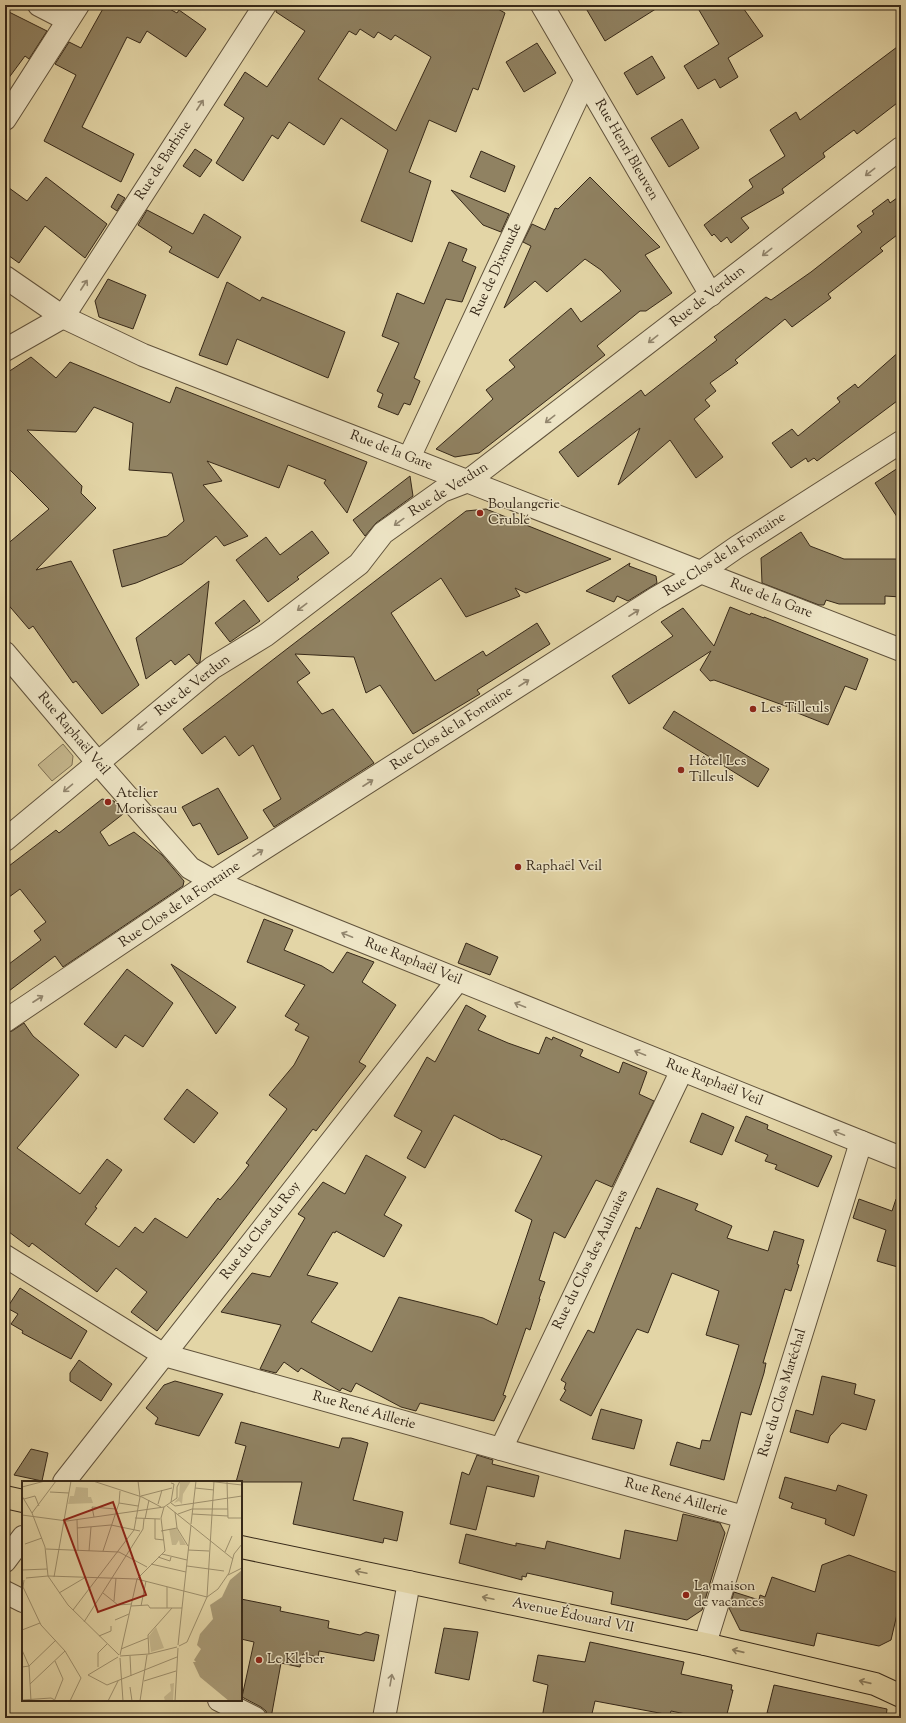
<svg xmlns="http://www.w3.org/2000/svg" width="906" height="1723" viewBox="0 0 906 1723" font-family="'Sorts Mill Goudy',serif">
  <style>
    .green { fill: #c6b88e; stroke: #7e7053 }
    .building { fill: #908262; stroke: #362818; fill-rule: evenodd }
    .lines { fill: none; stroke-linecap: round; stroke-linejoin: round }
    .minor-casing { stroke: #61533c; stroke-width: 24 }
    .major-casing { stroke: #362818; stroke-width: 24 }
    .minor { stroke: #ede4c5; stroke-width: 22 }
    .major { stroke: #e3d5a6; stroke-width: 22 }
    .oneway { stroke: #92866e }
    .oneway2 { stroke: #8c7e5f }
    .poi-dot { fill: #8f2418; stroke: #ede4c5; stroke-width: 1.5 }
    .labels { text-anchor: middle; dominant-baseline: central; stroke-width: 3; stroke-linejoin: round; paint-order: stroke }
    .street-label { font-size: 14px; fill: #362818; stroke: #ede4c5 }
    .poi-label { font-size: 14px; fill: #362818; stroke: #ede4c5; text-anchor: start }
    .inset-road { fill: none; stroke: #9e906d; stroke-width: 1 }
    .view { fill: #8f2418; fill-opacity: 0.15; stroke: #8f2418; stroke-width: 2 }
    .inset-edge { fill: none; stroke: #362818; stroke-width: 2 }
  </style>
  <rect width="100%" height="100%" fill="#e3d5a6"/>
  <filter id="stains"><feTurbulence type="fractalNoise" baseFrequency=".005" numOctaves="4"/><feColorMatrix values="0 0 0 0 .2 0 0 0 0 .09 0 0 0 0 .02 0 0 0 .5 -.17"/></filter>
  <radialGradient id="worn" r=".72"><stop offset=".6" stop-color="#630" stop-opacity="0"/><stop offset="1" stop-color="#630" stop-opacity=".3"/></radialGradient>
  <polygon class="green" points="63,744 73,756 72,765 52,781 38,765"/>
  <g class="building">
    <polygon points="105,5 162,5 177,13 179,10 206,29 186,57 147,31 140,43 127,37 82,127 134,154 121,182 44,141 76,75 55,64 69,42 81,48"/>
    <path d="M 277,5 L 491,5 L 505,13 L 478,90 L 473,88 L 456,132 L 429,120 L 409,172 L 431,181 L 412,242 L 361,221 L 388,150 L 341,118 L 324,145 L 289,122 L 278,139 L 272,135 L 243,181 L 216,163 L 244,118 L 224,105 L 245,72 L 267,87 L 305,31 L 276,12 ZM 360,29 L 374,38 L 378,32 L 391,40 L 395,35 L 431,57 L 396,131 L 318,79 L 349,31 L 356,35 Z"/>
    <polygon points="584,5 662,5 605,41"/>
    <polygon points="696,5 741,5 763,36 728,58 738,77 720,88 715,79 698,89 684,66 719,44"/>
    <polygon points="5,10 47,31 29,59 25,56 5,83"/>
    <polygon points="537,43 556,73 524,92 506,62"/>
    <polygon points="901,44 901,100 857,134 854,130 823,153 825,157 782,189 784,193 741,218 749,228 731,243 727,237 721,242 714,234 712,236 704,225 753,187 749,180 785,156 770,130 796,112 800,120"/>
    <polygon points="652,56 665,78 637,95 624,73"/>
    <polygon points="682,119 699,148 669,167 651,138"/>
    <polygon points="195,149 212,160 200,177 183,166"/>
    <polygon points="481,151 515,166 505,192 470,177"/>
    <polygon points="46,177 107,224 85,258 45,226 19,263 5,253 5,185 27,201"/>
    <polygon points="590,177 660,247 645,255 672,293 646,311 640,311 597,346 605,355 479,453 455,457 436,449 493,399 486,390 515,367 509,360 571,308 581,322 621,291 601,270 585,259 547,292 535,281 504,308 531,246 523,242 532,224 545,230 555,208 558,209"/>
    <polygon points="451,190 509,214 501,232 483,225"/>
    <polygon points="118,194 125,198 117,211 111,207"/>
    <polygon points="901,195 901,232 880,248 883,251 828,294 831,298 792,327 785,319 735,360 738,363 710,383 716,391 705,400 710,406 694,419 723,457 696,478 670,440 618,485 640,428 578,477 559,452 641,390 645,396 717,340 714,337 766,297 771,300 811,272 862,232 857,226 874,214 872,211 888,199 890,203"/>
    <polygon points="147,210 193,234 204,214 241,237 218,278 169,252 172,247 138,225"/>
    <polygon points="449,242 467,249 462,261 476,267 462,302 446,299 414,378 420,381 410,405 404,403 398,415 378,407 383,394 377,391 399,343 382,336 397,293 424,304"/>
    <polygon points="108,279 146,295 133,329 99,317 95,301"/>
    <polygon points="227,282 260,301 262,297 345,332 328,378 237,339 227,365 199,355"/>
    <polygon points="901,350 901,398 817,461 814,458 808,462 806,458 791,468 772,443 792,429 798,436 840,402 837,398 855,384 858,388"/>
    <polygon points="31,357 56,378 70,362 170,403 176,387 367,462 347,513 324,483 326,480 288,465 279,488 207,461 222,481 203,485 248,536 224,546 216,536 182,564 136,583 122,587 113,550 167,536 184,521 172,473 129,470 133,423 94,407 76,432 27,430 82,486 81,493 96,508 36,570 71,561 139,685 102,714 76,681 73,683 33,626 29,629 5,601 5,546 49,509 5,465 5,374"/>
    <polygon points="901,466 901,523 875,483"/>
    <polygon points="410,476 413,496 376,523 365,536 353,520"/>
    <polygon points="486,509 611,559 526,593 515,588 520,596 466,617 441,578 391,613 435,681 483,651 486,656 537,623 550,644 477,690 480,694 413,734 380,685 366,693 354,657 295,654 310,673 297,682 322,714 333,709 374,763 274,827 263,810 281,799 253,745 239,756 225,736 202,754 183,729 466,511"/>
    <polygon points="312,531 329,553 297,577 299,579 268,602 236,560 266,537 280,555"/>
    <polygon points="801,532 810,546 844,559 901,559 901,597 885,596 885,604 839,604 826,600 824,605 819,605 762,583 761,558"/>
    <polygon points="630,563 629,566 656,576 657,583 628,601 617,596 614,602 586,591"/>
    <polygon points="209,581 200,662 197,664 189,654 175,665 171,660 146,679 136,638"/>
    <polygon points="244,600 260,621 230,642 215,623"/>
    <polygon points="730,607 750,615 751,613 764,618 764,617 868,659 856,690 845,686 828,725 790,710 791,708 714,680 710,681 700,670 711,651 629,704 612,676 673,636 661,622 683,608 714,646"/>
    <polygon points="674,711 769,769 758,787 663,728"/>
    <polygon points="218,788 248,838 218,855 200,823 193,826 182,807"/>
    <polygon points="102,799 114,801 123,814 100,832 109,846 134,832 162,855 184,881 183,886 63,967 55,956 5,994 5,967 41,940 34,931 46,922 20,889 5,900 5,869 56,830 59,833"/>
    <polygon points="264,919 293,930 284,950 322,966 333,973 347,952 374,962 362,982 396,1005 359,1062 366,1066 316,1131 313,1129 221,1250 157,1331 131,1312 147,1292 116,1268 97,1292 32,1243 29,1247 5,1229 5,1033 12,1031 24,1023 33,1036 79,1075 17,1148 80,1194 107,1159 122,1170 95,1207 97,1208 85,1224 119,1247 135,1227 143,1233 155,1218 187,1238 218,1198 220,1200 234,1184 249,1165 246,1163 287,1109 269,1095 294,1065 309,1037 295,1030 299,1024 285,1016 305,985 247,962"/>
    <polygon points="466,943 498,957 490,975 458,963"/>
    <polygon points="171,964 236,1007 216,1034"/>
    <polygon points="127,969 173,1003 143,1047 125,1035 116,1048 84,1024"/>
    <polygon points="466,1005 486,1016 478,1030 508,1043 539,1054 546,1037 552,1040 553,1037 583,1050 580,1056 619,1073 623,1062 647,1072 639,1094 654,1101 612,1187 596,1180 565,1238 554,1232 539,1280 545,1282 539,1299 540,1299 530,1330 526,1328 503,1395 506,1396 494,1421 420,1403 416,1411 401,1407 356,1383 351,1392 342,1388 340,1391 301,1368 298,1372 284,1362 276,1373 260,1369 281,1325 221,1312 252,1273 270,1277 305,1218 298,1214 323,1182 345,1194 366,1155 406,1177 384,1215 402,1225 384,1257 336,1231 335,1233 333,1232 307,1275 338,1283 311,1322 372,1352 399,1297 483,1318 497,1325 532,1220 515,1211 542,1156 503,1139 502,1140 454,1115 425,1168 407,1158 422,1131 394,1116 427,1057 435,1062"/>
    <polygon points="187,1089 218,1113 194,1143 164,1119"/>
    <polygon points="702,1113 734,1127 722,1155 690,1142"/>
    <polygon points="746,1116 768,1125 767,1129 832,1156 818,1187 775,1169 777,1165 765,1161 768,1155 735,1141"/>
    <polygon points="657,1188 698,1204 695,1210 732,1226 727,1238 768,1251 774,1231 804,1240 797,1264 799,1265 791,1291 785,1289 763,1363 766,1363 764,1373 751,1415 741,1412 724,1480 670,1465 677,1442 700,1449 702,1440 710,1441 739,1345 706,1335 719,1291 672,1273 648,1333 637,1329 591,1416 560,1400 566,1390 564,1389 566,1383 561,1380 588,1330 594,1333 636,1227 640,1229"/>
    <polygon points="859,1199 892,1211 896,1199 901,1200 901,1268 877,1261 886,1230 853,1218"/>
    <polygon points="20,1288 87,1331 71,1359 22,1333 23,1331 11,1324 18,1314 7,1308"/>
    <polygon points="79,1360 112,1384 101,1401 70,1381 70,1373"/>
    <polygon points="822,1376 856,1384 854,1394 875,1400 866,1430 842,1423 830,1436 828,1443 790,1432 796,1410 813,1415"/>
    <polygon points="175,1381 223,1394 199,1436 155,1424 158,1418 146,1408 164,1385"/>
    <polygon points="601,1409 642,1420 634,1449 592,1439"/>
    <polygon points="241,1422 339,1448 342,1438 351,1438 368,1443 353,1500 403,1512 397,1541 384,1538 383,1543 293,1524 302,1482 236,1482 246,1446 235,1443"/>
    <polygon points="31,1449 48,1453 42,1481 14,1475"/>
    <polygon points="477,1455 493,1460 492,1464 539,1476 534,1497 487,1486 476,1530 450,1524 462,1472 469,1475"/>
    <polygon points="785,1477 836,1491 838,1485 867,1495 854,1536 825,1524 826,1519 791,1508 793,1503 779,1498"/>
    <polygon points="683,1514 720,1523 725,1533 702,1610 687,1620 611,1604 613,1592 527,1573 526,1577 522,1576 522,1580 459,1563 466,1534 516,1546 516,1543 545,1549 547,1541 620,1559 625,1530 677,1541"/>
    <polygon points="849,1555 901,1574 901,1597 891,1640 879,1646 817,1633 814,1646 740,1630 729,1608 734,1592 759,1600 760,1595 765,1597 772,1577 815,1592 822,1565"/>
    <polygon points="241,1599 281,1607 280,1611 329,1621 328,1628 360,1635 366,1632 379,1635 374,1661 319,1651 318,1657 303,1654 300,1667 281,1663 271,1718 267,1718 266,1711 261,1707 242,1697 254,1642 241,1639"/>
    <polygon points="444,1628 478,1632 469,1680 435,1673"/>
    <polygon points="590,1642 684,1662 681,1674 732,1685 731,1690 733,1690 726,1718 705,1718 671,1711 670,1715 595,1701 591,1718 542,1718 548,1685 533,1681 538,1655 585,1662"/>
    <polygon points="774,1685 887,1709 886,1718 773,1718 774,1714 767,1713"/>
  </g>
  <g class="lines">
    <defs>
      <g id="minor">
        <polyline points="39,5 68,20"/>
        <polyline points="542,5 711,295"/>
        <polyline points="5,119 78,5"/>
        <polyline points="5,277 63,317 143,355 901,650"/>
        <polyline points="5,350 63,317 265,5"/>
        <polyline points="409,458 585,81"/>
        <polyline points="5,653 98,763 190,868 213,881 901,1158"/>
        <polyline points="5,840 212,668 266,635 359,564 383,533 442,491 468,481 901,148"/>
        <polyline points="5,1021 213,881 656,598 701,572 737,547 901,442"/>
        <polyline points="5,1256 164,1355 744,1517"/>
        <polyline points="501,1449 682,1070"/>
        <polyline points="64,1482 458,980"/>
        <polyline points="5,1561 23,1537"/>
        <polyline points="5,1592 23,1601"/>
        <polyline points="705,1644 861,1142"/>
        <polyline points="219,1700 255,1718"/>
        <polyline points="384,1718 409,1582"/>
      </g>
      <g id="major">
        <polyline points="5,1497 23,1501"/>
        <polyline points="241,1547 705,1644 875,1684 901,1696"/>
      </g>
    </defs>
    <use href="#minor" class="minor-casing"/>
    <use href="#major" class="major-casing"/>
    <use href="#minor" class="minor"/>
    <use href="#major" class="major"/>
  </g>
  <defs><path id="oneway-shaft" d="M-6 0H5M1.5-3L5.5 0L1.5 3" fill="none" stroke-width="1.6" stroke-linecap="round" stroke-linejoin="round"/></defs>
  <g class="oneway">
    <use href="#oneway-shaft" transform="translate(200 105) rotate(-57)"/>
    <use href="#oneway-shaft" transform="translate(870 172) rotate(142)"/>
    <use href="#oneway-shaft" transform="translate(767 252) rotate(142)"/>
    <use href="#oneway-shaft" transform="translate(84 285) rotate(-57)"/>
    <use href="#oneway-shaft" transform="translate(653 339) rotate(142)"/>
    <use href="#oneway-shaft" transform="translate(550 419) rotate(142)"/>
    <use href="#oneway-shaft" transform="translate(399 522) rotate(144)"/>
    <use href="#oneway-shaft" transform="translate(302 607) rotate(143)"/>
    <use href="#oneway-shaft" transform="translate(634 613) rotate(-33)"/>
    <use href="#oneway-shaft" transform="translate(524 683) rotate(-33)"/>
    <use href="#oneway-shaft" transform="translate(142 726) rotate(140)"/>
    <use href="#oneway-shaft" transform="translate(368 783) rotate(-33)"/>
    <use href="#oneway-shaft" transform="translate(68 788) rotate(140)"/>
    <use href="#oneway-shaft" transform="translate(258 853) rotate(-33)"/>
    <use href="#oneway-shaft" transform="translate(347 935) rotate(-158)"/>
    <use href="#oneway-shaft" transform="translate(38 999) rotate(-33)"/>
    <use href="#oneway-shaft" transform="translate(520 1005) rotate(-158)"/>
    <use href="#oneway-shaft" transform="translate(640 1053) rotate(-158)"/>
    <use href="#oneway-shaft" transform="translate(839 1133) rotate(-158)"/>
    <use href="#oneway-shaft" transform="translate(391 1680) rotate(-80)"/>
  </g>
  <g class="oneway2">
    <use href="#oneway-shaft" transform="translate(361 1572) rotate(-168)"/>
    <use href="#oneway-shaft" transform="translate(488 1598) rotate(-168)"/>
    <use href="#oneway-shaft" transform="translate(738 1651) rotate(-167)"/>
    <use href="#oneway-shaft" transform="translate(865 1682) rotate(-167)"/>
  </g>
  <g class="poi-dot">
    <circle cx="480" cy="513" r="4"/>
    <circle cx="753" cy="709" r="4"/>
    <circle cx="681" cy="770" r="4"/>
    <circle cx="108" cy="802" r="4"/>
    <circle cx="518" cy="867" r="4"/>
    <circle cx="686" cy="1595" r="4"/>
    <circle cx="259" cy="1660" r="4"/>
  </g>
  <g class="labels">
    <g class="street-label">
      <text transform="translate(626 150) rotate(60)">Rue Henri Bleuven</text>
      <text transform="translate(164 161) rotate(-57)">Rue de Barbine</text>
      <text transform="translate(497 270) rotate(-65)">Rue de Dixmude</text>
      <text transform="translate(708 297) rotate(-38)">Rue de Verdun</text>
      <text transform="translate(391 451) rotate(21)">Rue de la Gare</text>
      <text transform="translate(449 490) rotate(-32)">Rue de Verdun</text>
      <text transform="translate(725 555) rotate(-33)">Rue Clos de la Fontaine</text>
      <text transform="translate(771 599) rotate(21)">Rue de la Gare</text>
      <text transform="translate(193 686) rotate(-38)">Rue de Verdun</text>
      <text transform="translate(452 729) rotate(-33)">Rue Clos de la Fontaine</text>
      <text transform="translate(73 734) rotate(50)">Rue Raphaël Veil</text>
      <text transform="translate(180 905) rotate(-34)">Rue Clos de la Fontaine</text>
      <text transform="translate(413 962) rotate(22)">Rue Raphaël Veil</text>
      <text transform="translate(714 1083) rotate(22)">Rue Raphaël Veil</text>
      <text transform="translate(261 1231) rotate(-52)">Rue du Clos du Roy</text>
      <text transform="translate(591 1260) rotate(-64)">Rue du Clos des Aulnaies</text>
      <text transform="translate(783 1393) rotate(-73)">Rue du Clos Maréchal</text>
      <text transform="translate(364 1411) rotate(16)">Rue René Aillerie</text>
      <text transform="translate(676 1498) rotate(16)">Rue René Aillerie</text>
      <text transform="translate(573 1616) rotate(12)">Avenue Édouard VII</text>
    </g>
    <g class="poi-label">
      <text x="488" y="505">Boulangerie<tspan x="488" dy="16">Crublé</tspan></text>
      <text x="761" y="709">Les Tilleuls</text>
      <text x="689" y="762">Hôtel Les<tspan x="689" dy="16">Tilleuls</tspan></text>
      <text x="116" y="794">Atelier<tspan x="116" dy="16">Morisseau</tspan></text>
      <text x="526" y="867">Raphaël Veil</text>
      <text x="694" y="1587">La maison<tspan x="694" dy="16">de vacances</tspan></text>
      <text x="267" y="1660">Le Kleber</text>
    </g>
  </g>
  <g transform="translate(22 1481)">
    <rect width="220" height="220" fill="#e3d5a6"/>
    <path d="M 158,0 L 169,0 L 161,13 L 160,23 L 157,20 L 152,22 L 157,16 ZM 54,6 L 66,7 L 66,16 L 69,16 L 71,22 L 46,23 L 48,15 L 52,15 ZM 147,48 L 155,48 L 164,64 L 158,64 L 157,59 L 154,64 L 150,64 ZM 134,146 L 142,167 L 129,171 L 127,155 ZM 152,202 L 151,220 L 143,220 L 142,216 L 149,210 L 148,203 Z" fill="#c6b88e"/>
    <path d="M 220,89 L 220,220 L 207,220 L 178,196 L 171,181 L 174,181 L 172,179 L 179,168 L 175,164 L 178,153 L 191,138 L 188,124 L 200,116 L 208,99 Z" fill="#a89a76"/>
    <path class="inset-road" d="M 71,0 L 120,16 L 139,26M 185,0 L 220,4M 205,0 L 206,37 L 220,37M 149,2 L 152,3 L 149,21M 0,6 L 23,0M 173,7 L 192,9M 28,11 L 47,12M 0,15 L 10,32 L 23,66 L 26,95M 119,15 L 150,7M 2,18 L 13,15 L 17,25M 97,22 L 116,25M 149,22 L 153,25 L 220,15M 136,23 L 140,9M 145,25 L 211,78M 153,31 L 155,47 L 166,65M 10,32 L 34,0M 156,33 L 170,28 L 206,28M 170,33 L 206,35M 0,34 L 45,40 L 142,26M 72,36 L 70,26 L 94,28M 113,37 L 138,38M 123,38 L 127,19M 133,38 L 133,58 L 142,59M 55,39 L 56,69M 169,43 L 174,0M 55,47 L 89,44 L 118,50M 139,50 L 155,47M 3,63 L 20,57M 24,68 L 97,71 L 125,86M 166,69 L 187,70M 67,70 L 69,46M 81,70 L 97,22 L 98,10M 203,71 L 210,55M 140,73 L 165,79M 136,76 L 148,80 L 149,76M 129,83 L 164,91M 165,85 L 202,90M 0,89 L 25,88M 206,94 L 220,87M 26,95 L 46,124 L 97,174M 32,96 L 49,0M 4,97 L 26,95 L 115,98 L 185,116M 2,99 L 1,106 L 19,144 L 43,170 L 59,197 L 48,220M 37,112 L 64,96M 81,112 L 96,124 L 109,123M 185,116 L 196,108 L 207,92 L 212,73 L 220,63M 92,120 L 94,97M 109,125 L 126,124 L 128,127 L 160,127M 119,125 L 124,100M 145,127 L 145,106M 51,129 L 112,49 L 118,16 L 116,0M 93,139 L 107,133M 62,141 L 121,48 L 122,38M 0,149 L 18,142M 77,155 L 89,150 L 89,145M 156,164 L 169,44M 157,165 L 165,161 L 185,116 L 192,0M 99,168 L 126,157M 0,169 L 7,185 L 9,220M 127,173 L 126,154 L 150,127M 98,174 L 115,98 L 143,70 L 139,37 L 142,26 L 155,17 L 155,6 L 158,0M 98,175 L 127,173 L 155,166M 108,175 L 109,195M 96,176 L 66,194 L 85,204 L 155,176M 98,177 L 101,220M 33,180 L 41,198 L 33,218M 0,186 L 7,185 L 34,159M 76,186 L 76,172 L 85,163M 122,200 L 154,190M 8,203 L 43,170M 108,206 L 110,220M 0,219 L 29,217 L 35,220M 86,220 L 96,200M 118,220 L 125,174M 153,220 L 156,167"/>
    <path class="view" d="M 91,21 L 124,114 L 76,131 L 42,39 Z"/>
    <rect width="220" height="220" class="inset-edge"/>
  </g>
  <rect width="906" height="1723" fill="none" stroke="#e3d5a6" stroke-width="20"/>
  <rect x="6" y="6" width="894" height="1711" fill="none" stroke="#362818" stroke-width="2"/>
  <rect x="10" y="10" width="886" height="1703" fill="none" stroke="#362818"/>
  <rect width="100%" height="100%" filter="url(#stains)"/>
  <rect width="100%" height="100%" fill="url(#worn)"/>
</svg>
